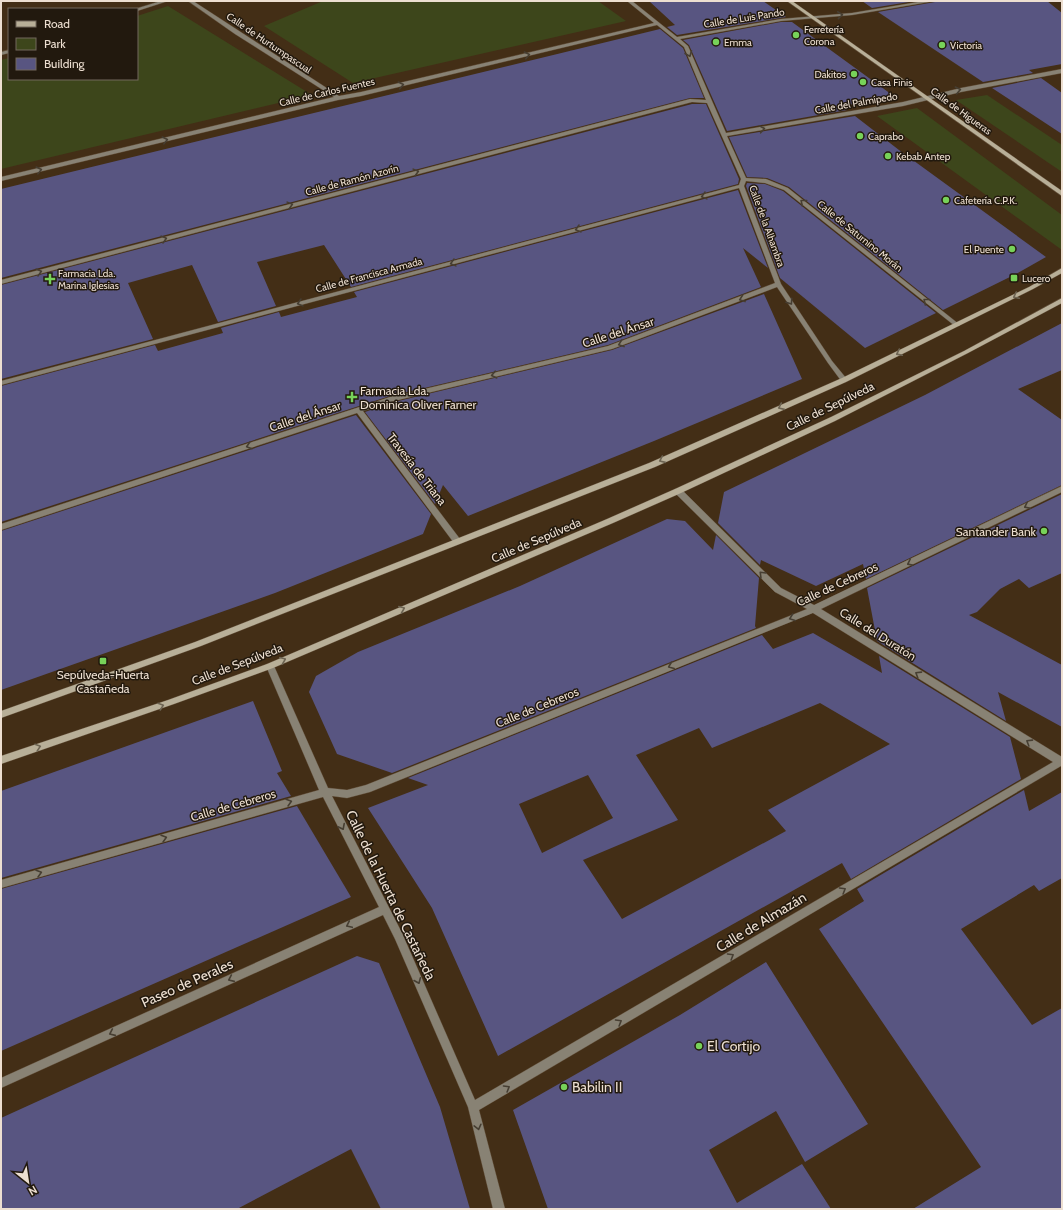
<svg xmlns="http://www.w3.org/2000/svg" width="1063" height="1210" viewBox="0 0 1063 1210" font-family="Cabin,sans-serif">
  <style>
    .green { fill: #3d461b }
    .building { fill: #585581; fill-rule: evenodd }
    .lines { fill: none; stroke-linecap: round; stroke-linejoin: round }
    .street-casing { stroke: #5e4a34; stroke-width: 1 }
    .secondary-casing { stroke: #5e4a34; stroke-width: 1 }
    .street { fill: #888274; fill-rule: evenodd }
    .secondary { fill: #b8af98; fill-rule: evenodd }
    .oneway { stroke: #463e32 }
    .oneway2 { stroke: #6d6453 }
    .poi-dot { fill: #77d259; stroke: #22190e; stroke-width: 1.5 }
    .labels { text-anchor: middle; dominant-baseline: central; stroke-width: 3; stroke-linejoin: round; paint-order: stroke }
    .far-street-label { font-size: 10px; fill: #eddfd1; stroke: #22190e }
    .far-poi-label { font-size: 10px; fill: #eddfd1; stroke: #22190e; text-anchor: start }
    .street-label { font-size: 12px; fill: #eddfd1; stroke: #22190e }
    .poi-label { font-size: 12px; fill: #eddfd1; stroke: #22190e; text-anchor: start }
    .near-street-label { font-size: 14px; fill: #eddfd1; stroke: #22190e }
    .near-poi-label { font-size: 14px; fill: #eddfd1; stroke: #22190e; text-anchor: start }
  </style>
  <rect width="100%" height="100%" fill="#432e16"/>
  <g class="green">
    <polygon points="323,1 598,1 626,21 353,83 264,26"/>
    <polygon points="168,6 312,95 1,169 1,60 9,58 9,79 137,79 137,16"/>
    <polygon points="987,95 1062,145 1062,172 956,100"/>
    <polygon points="917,108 1062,215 1062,250 877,116"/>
  </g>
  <g class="building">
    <polygon points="649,1 763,1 786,17 677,35 667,27 675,25"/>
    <polygon points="862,1 915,1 872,8"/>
    <polygon points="936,1 1047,1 1062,13 1062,64 1029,70 1033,73 983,82 878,12 935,2"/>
    <polygon points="781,22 792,22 895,97 842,106 847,110 727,131 689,45 683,40"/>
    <polygon points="660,29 683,48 704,98 690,98 1,278 1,189"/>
    <polygon points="1041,78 1062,93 1062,134 992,88"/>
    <polygon points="692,104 706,104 739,179 738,184 351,287 324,245 257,262 276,306 218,322 192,265 128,283 153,339 1,379 1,285"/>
    <polygon points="855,116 899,150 1046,257 1016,274 943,310 789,187 767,178 747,177 729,137"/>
    <polygon points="747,183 765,184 783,191 936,313 865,348 780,278 746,186"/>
    <polygon points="738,190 768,268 743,248 761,287 608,345 390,396 1,522 1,386 155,345 158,351 223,333 221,328 279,312 281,317 357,297 354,292"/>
    <polygon points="764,294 802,379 654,441 468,516 443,485 435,504 365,412 394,402 612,350"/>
    <polygon points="1062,323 1062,370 1018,389 1062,420 1062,485 866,579 863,564 816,586 761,560 760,565 718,523 724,492 925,395"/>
    <polygon points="356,415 431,514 423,534 275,593 1,690 1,531"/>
    <polygon points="1062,494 1062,573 1029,588 1019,579 1000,589 977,612 969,615 1062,665 1062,727 998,692 1006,721 877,641 867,588"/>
    <polygon points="667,519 685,521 713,550 716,535 759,578 755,626 756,628 392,773 337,754 309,692 316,676 358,652 520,586"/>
    <path d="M 813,633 L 882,673 L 879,656 L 1010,737 L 1021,779 L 851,879 L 842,863 L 498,1056 L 432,908 L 368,808 L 428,785 L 408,778 L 762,635 L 773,649 ZM 820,703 L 890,744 L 768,810 L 786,831 L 622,919 L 583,860 L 678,820 L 636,755 L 699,728 L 712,748 ZM 588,775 L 613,818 L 542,853 L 519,804 Z"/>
    <polygon points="253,701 282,771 277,773 291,796 1,878 1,791"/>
    <polygon points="1024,790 1029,811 1062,792 1062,878 1039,891 1034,885 961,929 1032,1025 1062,1008 1062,1209 913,1209 981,1167 819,929 864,901 857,889"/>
    <polygon points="297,806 351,897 1,1051 1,889"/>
    <polygon points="357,956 379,963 440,1107 470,1209 381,1209 351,1149 237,1209 1,1209 1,1118"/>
    <polygon points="766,962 868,1124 805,1162 776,1111 709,1150 737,1203 802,1164 831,1209 548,1209 513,1110 680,1015"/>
  </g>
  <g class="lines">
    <defs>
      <g id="street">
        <polygon points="161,1 168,1 137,11 137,9 135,9"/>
        <polygon points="188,1 193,1 339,96 361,92 654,23 627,1 632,1 677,37 781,19 852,13 924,1 935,1 852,15 781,21 680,39 688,46 726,133 903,102 961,88 1062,69 1062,73 961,92 903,106 727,136 746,178 766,179 788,188 960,325 959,326 955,326 784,190 765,183 746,181 744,186 781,284 832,361 846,378 846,382 842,382 828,363 777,287 612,349 394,401 363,411 460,539 461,541 460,543 454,543 357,413 1,530 1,524 390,397 608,346 775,283 739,188 1,385 1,381 739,185 741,179 707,103 692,102 1,284 1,280 690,99 706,100 684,47 657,25 361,96 338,100 1,181 1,177 334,97 235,34"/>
        <polygon points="9,50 9,53 1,55 1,52"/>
        <path d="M 1062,486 L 1062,492 L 821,609 L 1062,757 L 1062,767 L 1061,766 L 479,1110 L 505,1209 L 493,1209 L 468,1107 L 395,939 L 383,915 L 1,1088 L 1,1078 L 379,907 L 323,797 L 1,888 L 1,880 L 319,790 L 266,666 L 267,664 L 273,664 L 274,666 L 328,788 L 347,790 L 366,785 L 807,609 L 775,592 L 675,493 L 674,491 L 675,489 L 681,489 L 781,588 L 814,605 ZM 813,613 L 1053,762 L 475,1100 L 402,933 L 332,796 L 347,798 L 370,792 Z"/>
      </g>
      <g id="secondary">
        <polygon points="787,1 792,1 1062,191 1062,196"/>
        <polygon points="1062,268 1062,273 1033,289 846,382 655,467 201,646 1,718 1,711 195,642 649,463 842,378 1029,287"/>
        <polygon points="1062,298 1062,303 968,353 835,421 681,493 613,523 273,668 174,704 1,764 1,756 168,700 267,664 607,519 675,489 831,417 964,351"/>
      </g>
    </defs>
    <use href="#street" class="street-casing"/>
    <use href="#secondary" class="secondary-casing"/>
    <use href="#street" class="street"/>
    <use href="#secondary" class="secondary"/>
  </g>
  <defs><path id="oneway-chevron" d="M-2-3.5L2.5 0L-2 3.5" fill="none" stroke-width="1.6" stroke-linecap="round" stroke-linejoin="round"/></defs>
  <g class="oneway">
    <use href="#oneway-chevron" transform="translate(840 15) rotate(-6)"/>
    <use href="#oneway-chevron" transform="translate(689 54) rotate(68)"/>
    <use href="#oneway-chevron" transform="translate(527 55) rotate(-13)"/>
    <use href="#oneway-chevron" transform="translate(401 85) rotate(-13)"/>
    <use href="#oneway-chevron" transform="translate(958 90) rotate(-12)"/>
    <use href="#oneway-chevron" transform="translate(762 129) rotate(-10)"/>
    <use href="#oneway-chevron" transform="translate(165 140) rotate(-14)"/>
    <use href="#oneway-chevron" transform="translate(39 170) rotate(-14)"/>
    <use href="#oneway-chevron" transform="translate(416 172) rotate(-15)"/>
    <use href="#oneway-chevron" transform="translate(704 196) rotate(165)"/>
    <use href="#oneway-chevron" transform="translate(803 202) rotate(-141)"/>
    <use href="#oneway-chevron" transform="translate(290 205) rotate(-15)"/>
    <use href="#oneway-chevron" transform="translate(578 229) rotate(165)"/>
    <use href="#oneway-chevron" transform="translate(164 239) rotate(-15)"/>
    <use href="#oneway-chevron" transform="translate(453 263) rotate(165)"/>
    <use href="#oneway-chevron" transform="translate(39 272) rotate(-15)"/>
    <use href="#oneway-chevron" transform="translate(742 299) rotate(160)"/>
    <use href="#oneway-chevron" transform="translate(926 301) rotate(-141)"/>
    <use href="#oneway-chevron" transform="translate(790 302) rotate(56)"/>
    <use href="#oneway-chevron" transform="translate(300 303) rotate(165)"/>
    <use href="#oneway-chevron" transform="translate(621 344) rotate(160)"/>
    <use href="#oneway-chevron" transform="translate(494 375) rotate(167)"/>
    <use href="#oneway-chevron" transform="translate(249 446) rotate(162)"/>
    <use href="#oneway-chevron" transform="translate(1027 506) rotate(154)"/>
    <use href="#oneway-chevron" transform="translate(910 563) rotate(154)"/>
    <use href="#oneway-chevron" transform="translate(762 574) rotate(-135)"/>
    <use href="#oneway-chevron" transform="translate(792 618) rotate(160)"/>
    <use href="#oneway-chevron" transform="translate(671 666) rotate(158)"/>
    <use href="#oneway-chevron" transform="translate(918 674) rotate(-148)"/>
    <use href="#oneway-chevron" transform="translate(1029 742) rotate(-148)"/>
    <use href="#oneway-chevron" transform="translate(289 802) rotate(-16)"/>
    <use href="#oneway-chevron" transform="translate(342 827) rotate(63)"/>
    <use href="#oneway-chevron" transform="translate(164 838) rotate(-16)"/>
    <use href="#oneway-chevron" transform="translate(39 873) rotate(-16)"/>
    <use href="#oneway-chevron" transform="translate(843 890) rotate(-31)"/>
    <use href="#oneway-chevron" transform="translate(349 925) rotate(155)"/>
    <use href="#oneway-chevron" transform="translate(731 956) rotate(-31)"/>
    <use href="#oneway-chevron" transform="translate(231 979) rotate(156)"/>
    <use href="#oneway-chevron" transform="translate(418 981) rotate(67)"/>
    <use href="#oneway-chevron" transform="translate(619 1022) rotate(-31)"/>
    <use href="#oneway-chevron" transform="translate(112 1033) rotate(156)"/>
    <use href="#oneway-chevron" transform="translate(507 1088) rotate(-31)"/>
    <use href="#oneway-chevron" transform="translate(478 1127) rotate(76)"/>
  </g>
  <g class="oneway2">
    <use href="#oneway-chevron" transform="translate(1016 296) rotate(153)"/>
    <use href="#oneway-chevron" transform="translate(899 353) rotate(154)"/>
    <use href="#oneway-chevron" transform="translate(781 407) rotate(156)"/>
    <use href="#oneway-chevron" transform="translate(662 460) rotate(156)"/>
    <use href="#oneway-chevron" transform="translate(402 609) rotate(-23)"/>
    <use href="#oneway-chevron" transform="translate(283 660) rotate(-23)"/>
    <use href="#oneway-chevron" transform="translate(161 706) rotate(-19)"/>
    <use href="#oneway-chevron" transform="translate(38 747) rotate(-19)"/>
  </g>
  <g class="poi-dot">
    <circle cx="796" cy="35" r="4"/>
    <circle cx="716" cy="42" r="4"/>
    <circle cx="942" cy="45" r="4"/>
    <circle cx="854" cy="74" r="4"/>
    <circle cx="863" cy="82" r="4"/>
    <circle cx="860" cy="136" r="4"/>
    <circle cx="888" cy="156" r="4"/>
    <circle cx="946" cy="200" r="4"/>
    <circle cx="1012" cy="249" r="4"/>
    <rect x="1010" y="274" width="8" height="8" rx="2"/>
    <path d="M48 273h4v4h4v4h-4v4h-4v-4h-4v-4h4z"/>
    <path d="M350 391h4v4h4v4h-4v4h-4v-4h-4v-4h4z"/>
    <circle cx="1044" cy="531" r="4"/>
    <rect x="99" y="657" width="8" height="8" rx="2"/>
    <circle cx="699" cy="1046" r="4"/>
    <circle cx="564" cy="1087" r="4"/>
  </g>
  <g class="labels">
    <g class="far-street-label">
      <text transform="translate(744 18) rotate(-9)">Calle de Luis Pando</text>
      <text transform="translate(269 43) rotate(34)">Calle de Hurtumpascual</text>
      <text transform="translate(327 92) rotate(-13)">Calle de Carlos Fuentes</text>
      <text transform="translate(856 103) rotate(-10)">Calle del Palmípedo</text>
      <text transform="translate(961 111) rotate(36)">Calle de Higueras</text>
      <text transform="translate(352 180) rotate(-15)">Calle de Ramón Azorín</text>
      <text transform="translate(767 226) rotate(70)">Calle de la Alhambra</text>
      <text transform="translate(860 236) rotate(39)">Calle de Saturnino Morán</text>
      <text transform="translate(369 275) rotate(-15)">Calle de Francisca Armada</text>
    </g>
    <g class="far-poi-label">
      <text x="804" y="29">Ferretería<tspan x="804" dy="12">Corona</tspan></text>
      <text x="724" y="42">Emma</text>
      <text x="950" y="45">Victoria</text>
      <text x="846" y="74" text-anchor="end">Dakitos</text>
      <text x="871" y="82">Casa Finis</text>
      <text x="868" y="136">Caprabo</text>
      <text x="896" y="156">Kebab Antep</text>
      <text x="954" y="200">Cafetería C.P.K.</text>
      <text x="1004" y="249" text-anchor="end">El Puente</text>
      <text x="58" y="273">Farmacia Lda.<tspan x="58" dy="12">Marina Iglesias</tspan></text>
      <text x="1022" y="278">Lucero</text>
    </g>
    <g class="street-label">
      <text transform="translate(618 332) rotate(-18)">Calle del Ánsar</text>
      <text transform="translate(830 406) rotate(-26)">Calle de Sepúlveda</text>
      <text transform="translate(305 416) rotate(-18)">Calle del Ánsar</text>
      <text transform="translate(417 469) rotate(52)">Travesía de Triana</text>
      <text transform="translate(536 540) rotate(-23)">Calle de Sepúlveda</text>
      <text transform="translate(837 584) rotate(-25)">Calle de Cebreros</text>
      <text transform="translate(878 634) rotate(32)">Calle del Duratón</text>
      <text transform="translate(237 664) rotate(-21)">Calle de Sepúlveda</text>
      <text transform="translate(537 707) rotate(-22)">Calle de Cebreros</text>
      <text transform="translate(233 805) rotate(-16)">Calle de Cebreros</text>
    </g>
    <g class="poi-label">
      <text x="360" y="390">Farmacia Lda.<tspan x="360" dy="14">Dominica Oliver Farner</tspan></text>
      <text x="1036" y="531" text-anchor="end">Santander Bank</text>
      <text x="103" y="674" text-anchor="middle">Sepúlveda-Huerta<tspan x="103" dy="14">Castañeda</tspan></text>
    </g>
    <g class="near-street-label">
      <text transform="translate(391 895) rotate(64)">Calle de la Huerta de Castañeda</text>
      <text transform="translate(761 922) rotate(-31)">Calle de Almazán</text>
      <text transform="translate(187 983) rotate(-24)">Paseo de Perales</text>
    </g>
    <g class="near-poi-label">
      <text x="707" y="1046">El Cortijo</text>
      <text x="572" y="1087">Babilin II</text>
    </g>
  </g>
  <rect width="1063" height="1210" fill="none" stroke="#eddfd1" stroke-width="4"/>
  <rect x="8" y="8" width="130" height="72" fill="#22190e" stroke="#73685c"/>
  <rect x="16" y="21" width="20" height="6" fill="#b8af98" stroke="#73685c"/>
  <text x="44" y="28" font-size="12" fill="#eddfd1">Road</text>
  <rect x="16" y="38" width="20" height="12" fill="#3d461b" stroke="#73685c"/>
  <text x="44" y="48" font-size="12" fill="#eddfd1">Park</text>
  <rect x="16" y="58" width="20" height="12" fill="#585581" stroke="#73685c"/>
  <text x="44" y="68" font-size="12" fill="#eddfd1">Building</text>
  <g transform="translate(28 1182) rotate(150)" stroke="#22190e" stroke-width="3" paint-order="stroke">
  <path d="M0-3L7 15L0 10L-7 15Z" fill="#eddfd1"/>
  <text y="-6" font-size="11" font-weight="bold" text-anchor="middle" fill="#eddfd1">N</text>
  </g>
</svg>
